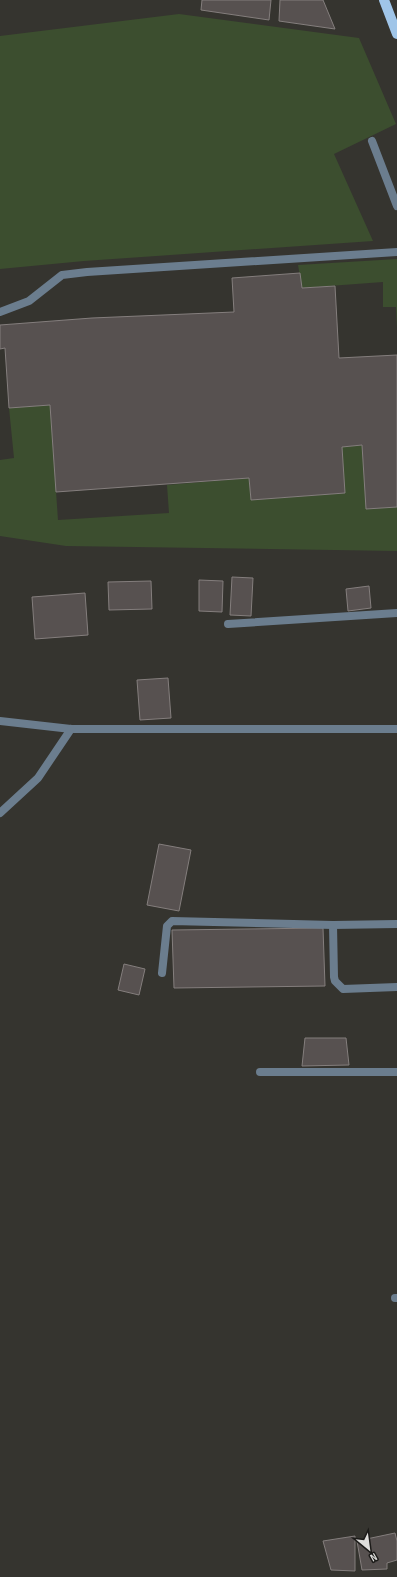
<svg xmlns="http://www.w3.org/2000/svg" width="397" height="1577" viewBox="0 0 397 1577" font-family="'Sofia Sans Condensed',sans-serif">
  <style>
    .green { fill: #3c4e2f }
    .building { fill: #575150; stroke: #847e7d }
    .lines { fill: none; stroke-linecap: round; stroke-linejoin: round }
    .service { stroke: #6b7d8e; stroke-width: 8 }
    .minor { stroke: #6b7d8e; stroke-width: 8 }
    .primary { stroke: #a0c5e8; stroke-width: 10 }
  </style>
  <rect width="100%" height="100%" fill="#35342f"/>
  <g class="green">
    <polygon points="179,14 359,38 396,124 334,154 373,241 84,261 0,269 0,36"/>
    <polygon points="397,259 397,328 396,307 383,307 383,282 302,288 298,265"/>
    <polygon points="50,405 58,520 169,513 167,485 249,478 251,500 345,493 342,447 362,445 366,509 397,507 397,551 66,546 0,536 0,460 14,458 9,408"/>
  </g>
  <g class="building">
    <polygon points="202,0 271,0 269,20 201,10"/>
    <polygon points="280,0 323,0 335,29 279,21"/>
    <polygon points="300,273 302,288 335,286 339,358 397,355 397,507 366,509 362,445 342,447 345,493 251,500 249,478 56,492 50,405 9,408 5,348 0,349 0,325 92,318 234,312 232,278"/>
    <polygon points="232,577 253,578 251,616 230,615"/>
    <polygon points="199,580 223,581 222,612 199,611"/>
    <polygon points="151,581 152,609 109,610 108,582"/>
    <polygon points="369,586 371,608 348,611 346,589"/>
    <polygon points="85,593 88,635 35,639 32,597"/>
    <polygon points="168,678 171,718 140,720 137,680"/>
    <polygon points="159,844 191,850 179,911 147,905"/>
    <polygon points="323,928 325,986 174,988 172,930"/>
    <polygon points="124,964 145,969 139,995 118,990"/>
    <polygon points="305,1038 346,1038 349,1065 302,1066"/>
    <polygon points="395,1533 397,1541 397,1560 387,1563 387,1569 362,1570 357,1541"/>
    <polygon points="355,1536 355,1571 331,1570 323,1541"/>
  </g>
  <g class="lines">
    <g class="service">
      <polyline points="372,141 397,206"/>
      <polyline points="0,312 29,301 62,275 87,272 397,252"/>
      <polyline points="333,925 334,977 335,981 343,989 397,987"/>
      <polyline points="162,973 167,926 172,921 333,925 397,924"/>
      <polyline points="260,1072 397,1072"/>
      <polyline points="395,1298 397,1298"/>
    </g>
    <g class="minor">
      <polyline points="228,624 397,613"/>
      <polyline points="0,721 71,729 397,729"/>
      <polyline points="0,813 38,778 71,729"/>
    </g>
    <polyline class="primary" points="384,0 397,34"/>
  </g>
  <g transform="translate(369 1549) rotate(151)" stroke="#1c1b19" stroke-width="3" paint-order="stroke">
  <path d="M0-3L7 15L0 10L-7 15Z" fill="#dfdedc"/>
  <text y="-6" font-size="11" font-weight="bold" text-anchor="middle" fill="#dfdedc">N</text>
  </g>
</svg>
